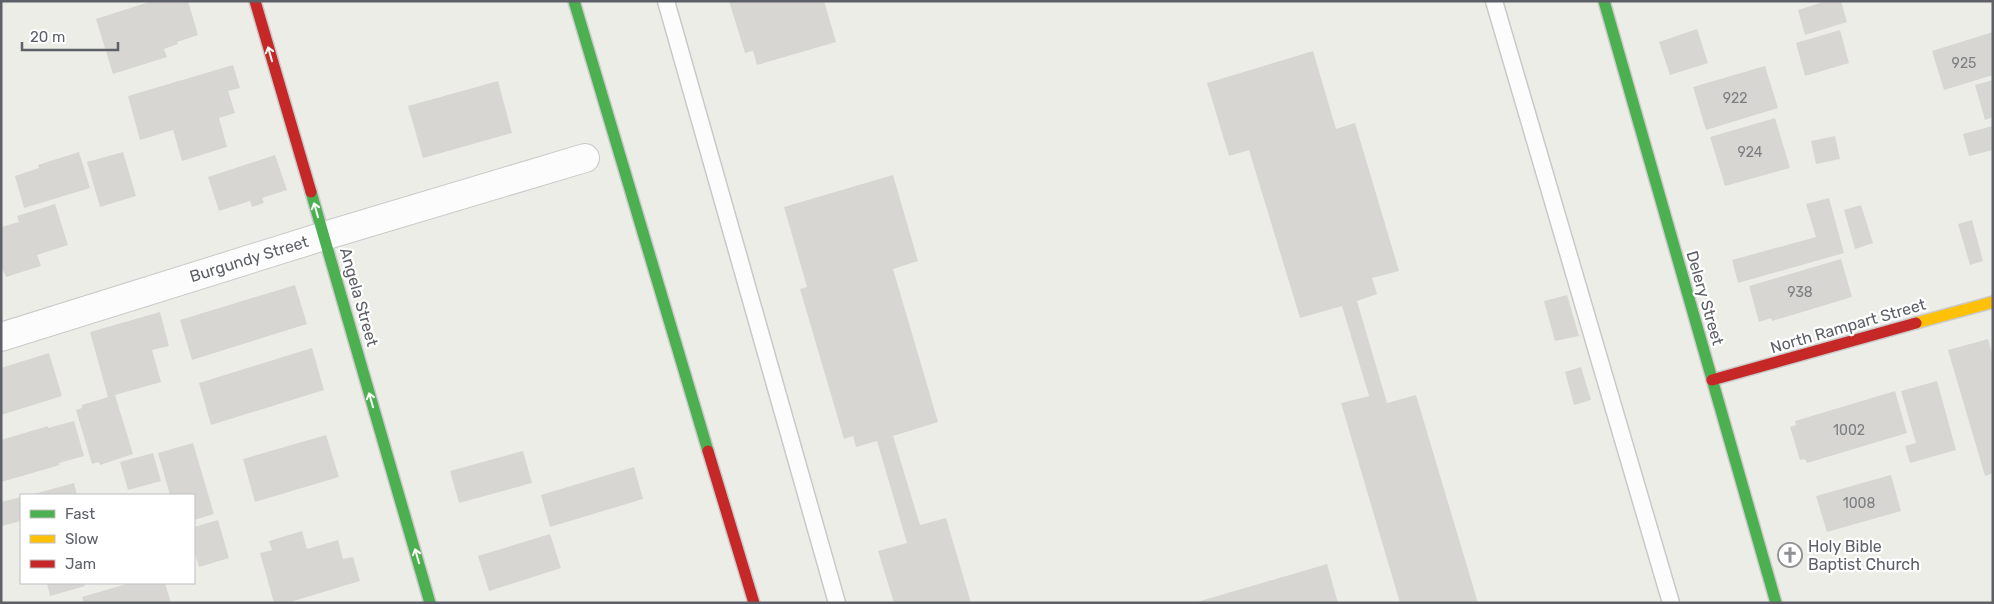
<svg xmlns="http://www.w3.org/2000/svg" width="1994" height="604" viewBox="0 0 1994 604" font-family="Rubik,sans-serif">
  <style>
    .building { fill: #d7d6d3 }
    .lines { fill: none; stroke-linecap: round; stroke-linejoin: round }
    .lane-casing { stroke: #c9c9c9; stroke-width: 19 }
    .street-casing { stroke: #c9c9c9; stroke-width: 30 }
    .fast-casing { stroke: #cacaca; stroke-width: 14 }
    .slow-casing { stroke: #cacaca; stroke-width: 14 }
    .jam-casing { stroke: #cacaca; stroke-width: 14 }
    .lane { stroke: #fcfcfc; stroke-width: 16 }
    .street { stroke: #fcfcfc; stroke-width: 28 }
    .fast { stroke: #4caf50; stroke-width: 11 }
    .slow { stroke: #ffc107; stroke-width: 11 }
    .jam { stroke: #c62828; stroke-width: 11 }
    .oneway { stroke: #f6fbf6 }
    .labels { text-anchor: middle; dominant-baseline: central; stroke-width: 4.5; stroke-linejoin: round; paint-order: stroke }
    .number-label { font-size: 14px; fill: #7c7e82 }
    .street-label { font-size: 16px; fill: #5d6066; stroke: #fff }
    .poi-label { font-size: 16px; fill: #5d6066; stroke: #fff; text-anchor: start }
  </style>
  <rect width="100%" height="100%" fill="#edede8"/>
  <g class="building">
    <polygon points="152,1 188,1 198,35 177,42 178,44 164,49 167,57 113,74 96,19"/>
    <polygon points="729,1 824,1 836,42 757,65 753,51 745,53"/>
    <polygon points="1827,1 1841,1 1847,22 1805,35 1798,10"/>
    <polygon points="1697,29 1708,63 1670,75 1659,42"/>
    <polygon points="1840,30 1849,63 1805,76 1796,43"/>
    <polygon points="1993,32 1993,75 1944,90 1932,51"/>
    <polygon points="1313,51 1336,129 1355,123 1399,271 1372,278 1377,294 1357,301 1387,403 1416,395 1478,603 1400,603 1341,403 1369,396 1342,306 1300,318 1249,150 1229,156 1207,83"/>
    <polygon points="233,65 240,88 228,91 235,113 219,118 227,147 182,161 173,130 140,140 128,96"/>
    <polygon points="1765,66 1778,108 1706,130 1693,87"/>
    <polygon points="1993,80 1993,117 1985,120 1975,85"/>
    <polygon points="498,81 512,133 423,158 408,106"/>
    <polygon points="1775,118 1790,168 1725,186 1710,137"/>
    <polygon points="1993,126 1993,150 1969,156 1963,134"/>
    <polygon points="1835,136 1840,159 1816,164 1811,141"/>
    <polygon points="79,152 90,188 24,208 15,176 39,168 38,165"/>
    <polygon points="123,152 136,196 100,207 87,162"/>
    <polygon points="275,155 287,190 262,198 264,203 252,207 250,201 219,211 208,177"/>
    <polygon points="893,175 918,261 893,269 938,422 893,436 920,525 946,518 971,603 894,603 878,551 907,543 877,441 856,447 853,436 844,439 800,289 807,287 784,207"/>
    <polygon points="1829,198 1844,253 1738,283 1732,260 1816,237 1806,204"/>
    <polygon points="55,204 68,245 37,255 41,266 6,277 1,266 1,227 19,222 17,216"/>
    <polygon points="1861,205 1873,243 1855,249 1844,210"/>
    <polygon points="1972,220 1983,261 1970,265 1958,224"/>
    <polygon points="1841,259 1852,297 1772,321 1771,318 1759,322 1749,286"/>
    <polygon points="295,285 307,324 192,360 180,320"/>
    <polygon points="1567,295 1579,336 1555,341 1544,301"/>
    <polygon points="160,312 169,346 152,350 161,382 115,395 133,454 100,465 99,462 92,464 76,410 82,408 82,405 108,397 90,332"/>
    <polygon points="1988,339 1993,357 1993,473 1985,476 1948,350"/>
    <polygon points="312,348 324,390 211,425 199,383"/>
    <polygon points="49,353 62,396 1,415 1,368"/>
    <polygon points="1581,367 1591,400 1574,405 1565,372"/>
    <polygon points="1937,381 1956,450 1910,463 1905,446 1916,443 1901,391"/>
    <polygon points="1895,391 1907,433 1807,463 1805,459 1800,460 1790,427 1796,425 1795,421"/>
    <polygon points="74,421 84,456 59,463 60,465 1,482 1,440 48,426 48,428"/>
    <polygon points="326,435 339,477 255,502 243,459"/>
    <polygon points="193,443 214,514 194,520 194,495 170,495 158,453"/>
    <polygon points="523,451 532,483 459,503 450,471"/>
    <polygon points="153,453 161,481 128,490 120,462"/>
    <polygon points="634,467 643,499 550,527 541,495"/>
    <polygon points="1891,475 1901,511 1827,532 1816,496"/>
    <polygon points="74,483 77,495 30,495"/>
    <polygon points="21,497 21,521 2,526 1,502"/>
    <polygon points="218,520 229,558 199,567 194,550 194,527"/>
    <polygon points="302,531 307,549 338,540 343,559 353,557 360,581 287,603 274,603 260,553 272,550 269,541"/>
    <polygon points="550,534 561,568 489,591 478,556"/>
    <polygon points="1327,564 1338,603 1197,603 1197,602"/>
    <polygon points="47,583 84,583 85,586 50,596"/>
    <polygon points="130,583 165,583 171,603 84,603 82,597"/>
  </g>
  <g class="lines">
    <defs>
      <g id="lane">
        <polyline points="666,1 837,603"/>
        <polyline points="1494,1 1671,603"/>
      </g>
      <polyline id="street" points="1,337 324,236 585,158"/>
      <g id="fast">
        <polyline points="574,1 708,451"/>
        <polyline points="1604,1 1776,603"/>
        <polyline points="311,192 430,603"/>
      </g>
      <polyline id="slow" points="1916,323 1993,302"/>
      <g id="jam">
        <polyline points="255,1 311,192"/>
        <polyline points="1712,380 1916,323"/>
        <polyline points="708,451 754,603"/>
      </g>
    </defs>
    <use href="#lane" class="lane-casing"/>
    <use href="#street" class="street-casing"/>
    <use href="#fast" class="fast-casing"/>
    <use href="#slow" class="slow-casing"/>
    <use href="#jam" class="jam-casing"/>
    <use href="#lane" class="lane"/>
    <use href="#street" class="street"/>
    <use href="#fast" class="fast"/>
    <use href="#slow" class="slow"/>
    <use href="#jam" class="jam"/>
  </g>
  <defs><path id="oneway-shaft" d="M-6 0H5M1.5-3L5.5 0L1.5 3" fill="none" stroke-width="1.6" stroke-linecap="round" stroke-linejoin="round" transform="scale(1.25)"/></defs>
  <g class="oneway">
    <use href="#oneway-shaft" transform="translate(270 54) rotate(-106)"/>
    <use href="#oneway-shaft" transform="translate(316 210) rotate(-106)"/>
    <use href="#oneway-shaft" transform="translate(371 400) rotate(-106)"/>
    <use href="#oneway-shaft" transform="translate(417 556) rotate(-106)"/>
  </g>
  <defs>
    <symbol id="church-ring" viewBox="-11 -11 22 22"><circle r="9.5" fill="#fff" stroke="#8f9194" stroke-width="1.5"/><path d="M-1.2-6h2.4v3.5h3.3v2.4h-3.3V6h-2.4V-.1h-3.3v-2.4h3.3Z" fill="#8f9194"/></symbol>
  </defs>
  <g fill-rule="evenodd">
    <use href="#church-ring" x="1776" y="541" width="28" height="28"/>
  </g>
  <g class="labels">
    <g class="number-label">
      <text x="1964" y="63">925</text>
      <text x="1735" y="98">922</text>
      <text x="1750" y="152">924</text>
      <text x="1800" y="292">938</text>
      <text x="1849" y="430">1002</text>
      <text x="1859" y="503">1008</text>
    </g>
    <g class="street-label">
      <text transform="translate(249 259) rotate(-17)">Burgundy Street</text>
      <text transform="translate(359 297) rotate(74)">Angela Street</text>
      <text transform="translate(1705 298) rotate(74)">Delery Street</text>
      <text transform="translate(1848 326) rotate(-16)">North Rampart Street</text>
    </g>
    <g class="poi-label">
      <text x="1808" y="546">Holy Bible<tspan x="1808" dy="18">Baptist Church</tspan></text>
    </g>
  </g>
  <rect width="1994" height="604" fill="none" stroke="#5d6066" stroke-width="5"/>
  <rect x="20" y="494" width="175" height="90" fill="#ffffff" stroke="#bebfc2"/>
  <rect x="30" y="510" width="25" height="8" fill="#4caf50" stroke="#bebfc2"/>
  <text x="65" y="519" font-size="15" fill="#5d6066">Fast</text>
  <rect x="30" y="535" width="25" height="8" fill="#ffc107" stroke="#bebfc2"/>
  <text x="65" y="544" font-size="15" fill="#5d6066">Slow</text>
  <rect x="30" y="560" width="25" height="8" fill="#c62828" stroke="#bebfc2"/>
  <text x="65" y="569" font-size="15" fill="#5d6066">Jam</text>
  <path d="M22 42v8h96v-8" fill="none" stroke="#5d6066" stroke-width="2.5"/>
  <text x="30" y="42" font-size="15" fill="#5d6066" stroke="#ffffff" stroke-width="4" paint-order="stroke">20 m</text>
</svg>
